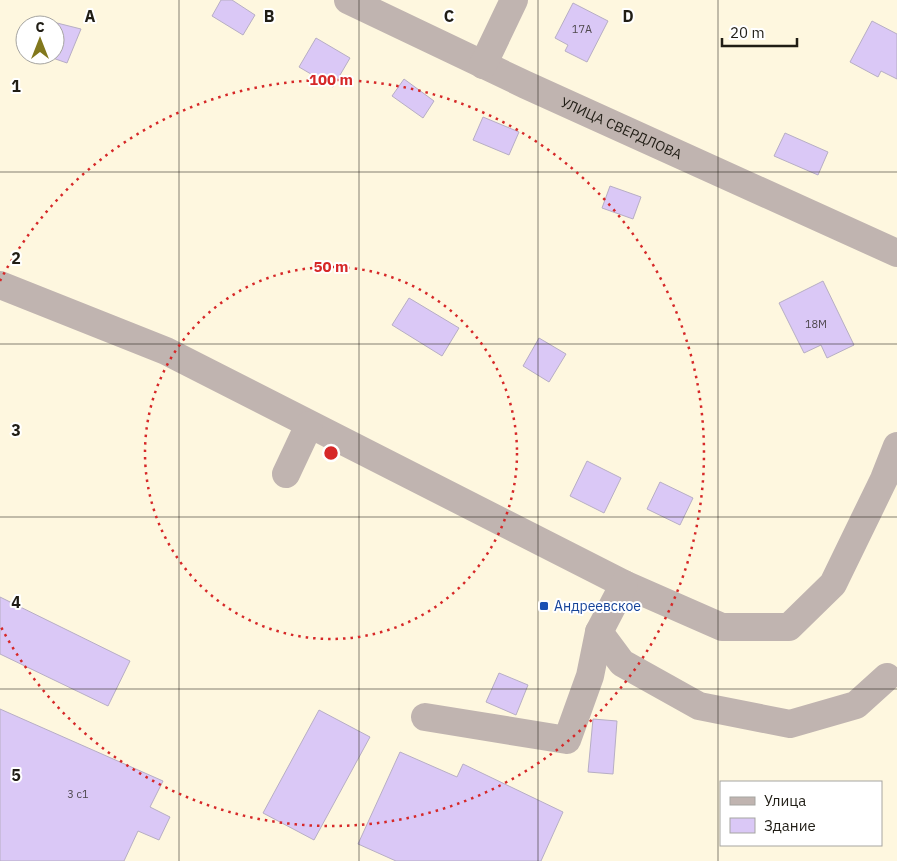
<svg xmlns="http://www.w3.org/2000/svg" width="897" height="861" viewBox="0 0 897 861" font-family="'IBM Plex Sans',sans-serif">
  <style>
    .building { fill: #dac8f6; stroke: #b7aec4 }
    .lines { fill: none; stroke-linecap: round; stroke-linejoin: round }
    .minor { stroke: #c0b4b0; stroke-width: 28 }
    .grid { fill: none; stroke: #201d15; stroke-width: 1; stroke-opacity: 0.55 }
    .ring { fill: none; stroke: #d62828; stroke-width: 2.5; stroke-dasharray: 2.5 5 }
    .transit-dot { fill: #1a4fb4; stroke: #fff; stroke-width: 2 }
    .labels { text-anchor: middle; dominant-baseline: central; stroke-width: 4; stroke-linejoin: round; paint-order: stroke }
    .number-label { font-size: 11px; fill: #4e484d }
    .street-label { font-size: 14px; fill: #201d15; stroke: #fff }
    .transit-label { font-size: 14px; fill: #164399; stroke: #fff; text-anchor: start }
    .grid-label { font-size: 16px; text-anchor: middle; font-weight: bold; fill: #201d15; stroke: #fff; stroke-width: 4; stroke-linejoin: round; paint-order: stroke }
    .centre { fill: #d62828; stroke: #fff; stroke-width: 2.5 }
    .ring-label { font-size: 15px; text-anchor: middle; font-weight: bold; fill: #d62828; stroke: #fff; stroke-width: 4; stroke-linejoin: round; paint-order: stroke }
  </style>
  <rect width="100%" height="100%" fill="#fef7df"/>
  <g class="building">
    <polygon points="221,0 232,0 255,15 243,35 212,16"/>
    <polygon points="573,3 608,21 587,62 565,51 568,45 555,38"/>
    <polygon points="45,20 81,29 67,63 44,55 55,55 55,25 44,25"/>
    <polygon points="872,21 897,34 897,79 881,71 878,77 850,62"/>
    <polygon points="316,38 350,58 333,87 299,67"/>
    <polygon points="404,79 434,101 423,118 392,96"/>
    <polygon points="483,117 519,132 509,155 473,140"/>
    <polygon points="785,133 828,152 818,175 774,156"/>
    <polygon points="610,186 641,197 633,219 602,208"/>
    <polygon points="823,281 854,345 827,358 821,345 804,353 779,303"/>
    <polygon points="409,298 459,328 442,356 392,325"/>
    <polygon points="539,338 566,354 549,382 523,366"/>
    <polygon points="587,461 621,478 604,513 570,496"/>
    <polygon points="660,482 693,498 680,525 647,509"/>
    <polygon points="0,597 130,661 108,706 0,654"/>
    <polygon points="499,673 528,685 516,715 486,702"/>
    <polygon points="0,709 163,781 150,807 170,817 159,840 138,831 124,861 0,861"/>
    <polygon points="319,710 370,737 314,840 263,813"/>
    <polygon points="593,719 617,721 613,774 588,772"/>
    <polygon points="400,752 457,777 463,764 563,812 541,861 396,861 358,844"/>
  </g>
  <g class="lines">
    <g class="minor">
      <path id="s1" d="M 348,0 L 526,85 L 897,253"/>
      <polyline points="483,65 514,0"/>
      <polyline points="0,285 166,351 624,584 722,627 789,627 833,584 884,479 897,446"/>
      <polyline points="286,474 309,425"/>
      <polyline points="599,632 622,663 699,706 790,724 856,705 887,677"/>
      <polyline points="425,717 567,740 590,676 599,632 624,584"/>
    </g>
  </g>
  <path class="grid" d="M 179,0 L 179,861M 359,0 L 359,861M 538,0 L 538,861M 718,0 L 718,861M 0,172 L 897,172M 0,344 L 897,344M 0,517 L 897,517M 0,689 L 897,689"/>
  <g class="ring">
    <circle cx="331" cy="453" r="186"/>
    <path d="M0 281A373 373 0 1 1 0 625"/>
  </g>
  <rect class="transit-dot" x="539" y="601" width="10" height="10" rx="2.5"/>
  <g class="labels">
    <g class="number-label">
      <text x="582" y="29">17А</text>
      <text x="816" y="324">18М</text>
      <text x="78" y="794">3 с1</text>
    </g>
    <g class="street-label">
      <text stroke="none"><textPath href="#s1" startOffset="302">УЛИЦА СВЕРДЛОВА</textPath></text>
    </g>
    <g class="transit-label">
      <text x="554" y="606">Андреевское</text>
    </g>
  </g>
  <g class="grid-label">
    <text x="90" y="22">A</text>
    <text x="269" y="22">B</text>
    <text x="449" y="22">C</text>
    <text x="628" y="22">D</text>
    <text x="16" y="92">1</text>
    <text x="16" y="264">2</text>
    <text x="16" y="436">3</text>
    <text x="16" y="608">4</text>
    <text x="16" y="781">5</text>
  </g>
  <circle cx="331" cy="453" r="8" class="centre"/>
  <g class="ring-label">
    <text x="331" y="85">100 m</text>
    <text x="331" y="272">50 m</text>
  </g>
  <rect x="720" y="781" width="162" height="65" fill="#ffffff" stroke="#a6a5a1"/>
  <rect x="730" y="797" width="25" height="8" fill="#c0b4b0" stroke="#a6a5a1"/>
  <text x="764" y="806" font-size="15" fill="#201d15">Улица</text>
  <rect x="730" y="818" width="25" height="15" fill="#dac8f6" stroke="#a6a5a1"/>
  <text x="764" y="831" font-size="15" fill="#201d15">Здание</text>
  <g transform="translate(40 40)"><circle r="24" fill="#ffffff" stroke="#a6a5a1"/>
  <path d="M0-4L9 19L0 12L-9 19Z" fill="#82781d"/>
  <text y="-8" font-size="14" font-weight="bold" text-anchor="middle" fill="#201d15">С</text>
  </g>
  <path d="M722 38v8h75v-8" fill="none" stroke="#201d15" stroke-width="2.5"/>
  <text x="730" y="38" font-size="15" fill="#201d15" stroke="#ffffff" stroke-width="4" paint-order="stroke">20 m</text>
</svg>
